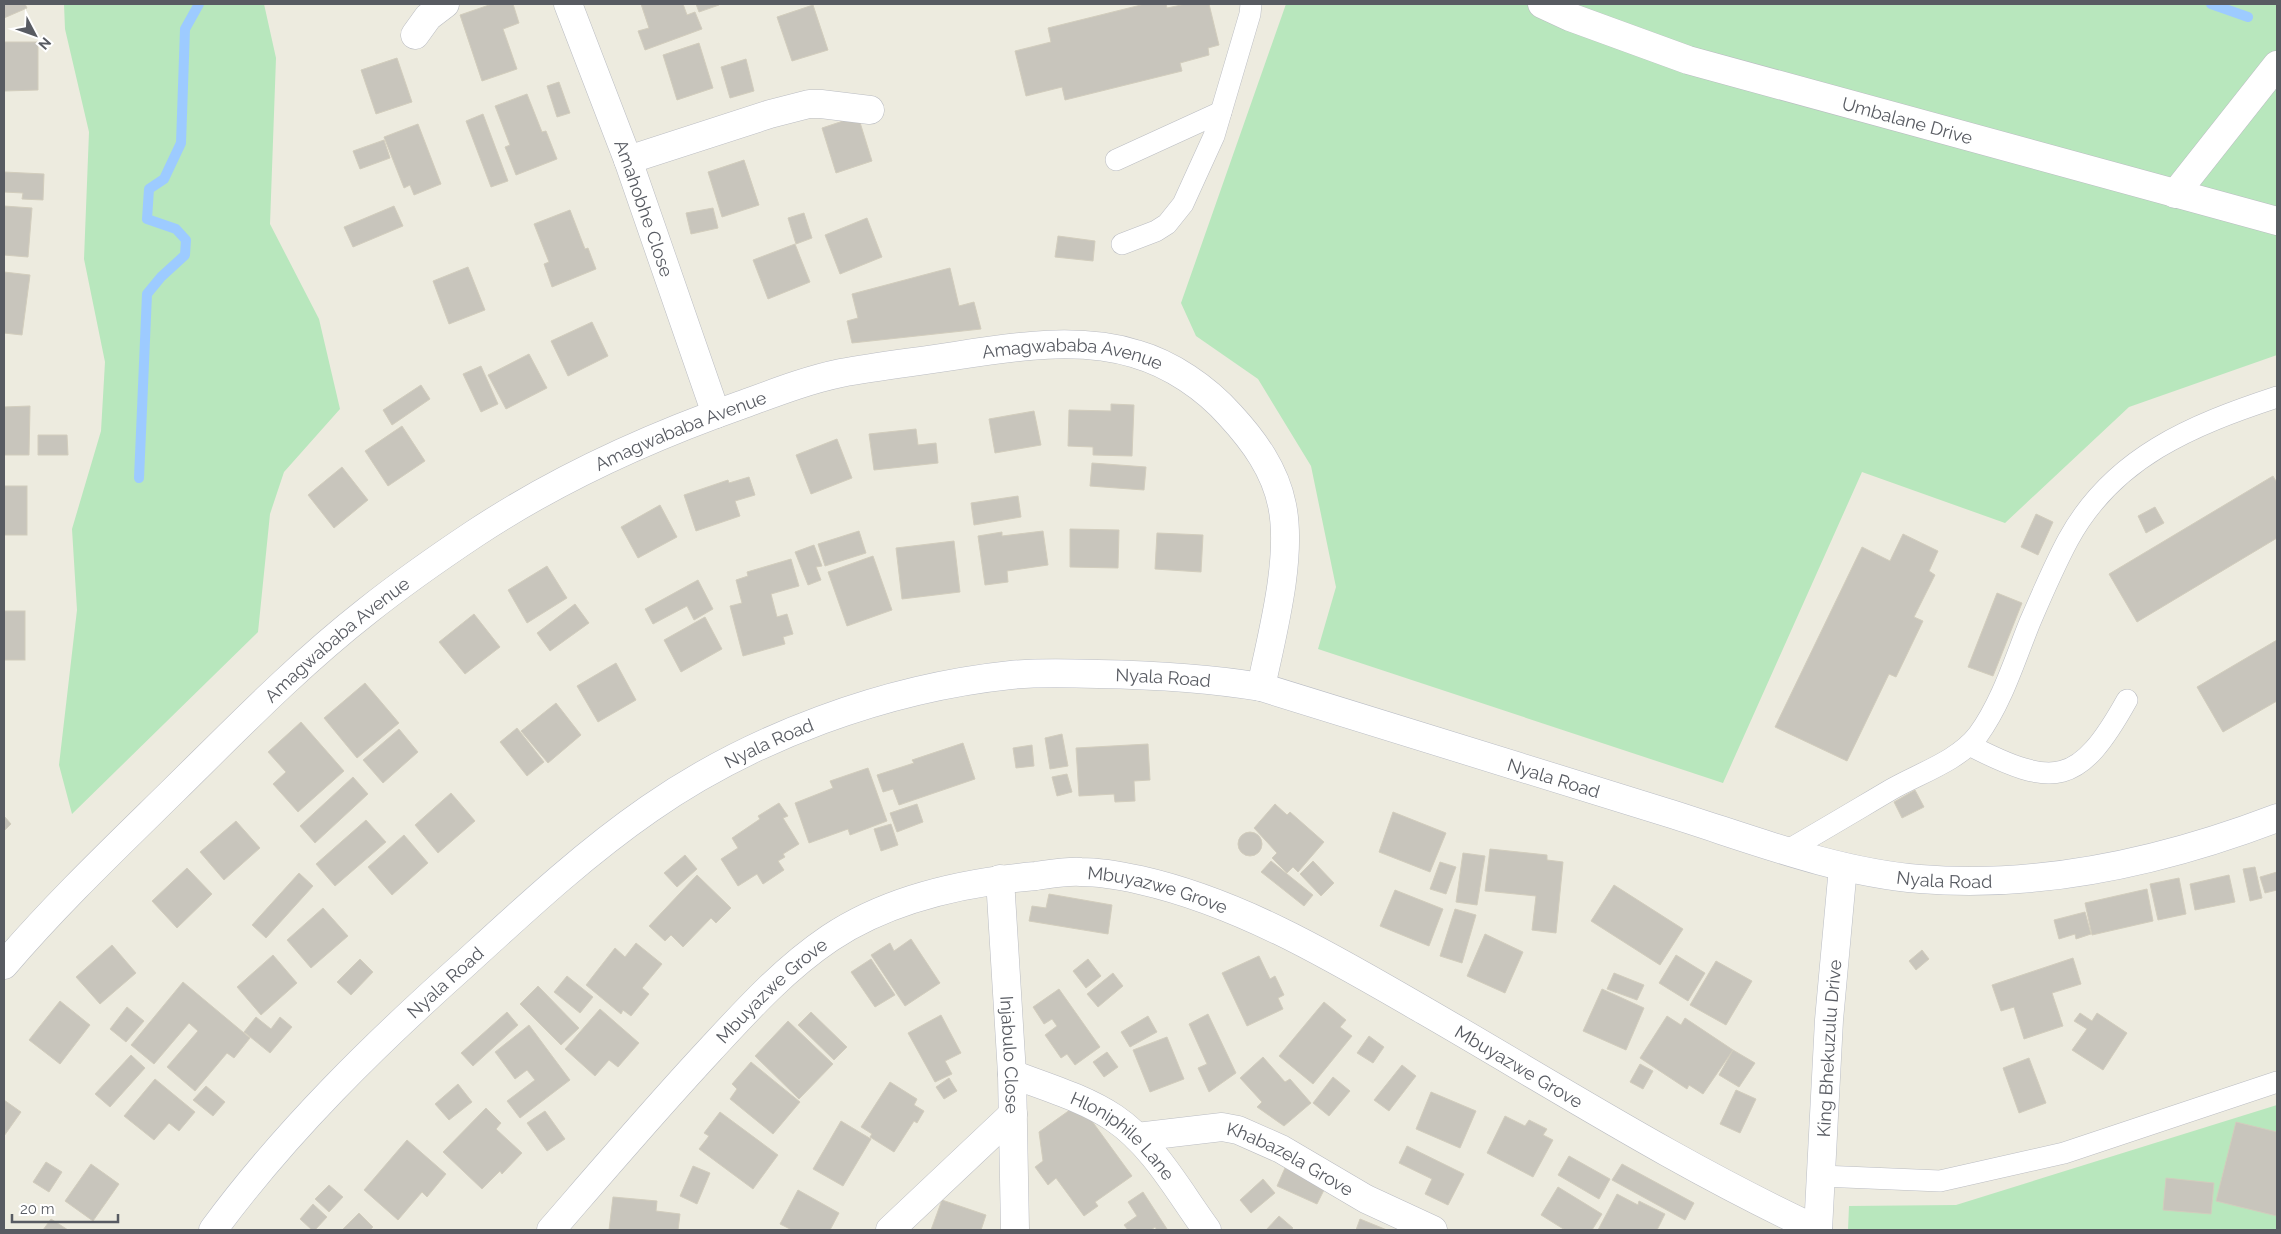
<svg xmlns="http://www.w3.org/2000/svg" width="2281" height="1234" viewBox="0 0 2281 1234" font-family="Raleway,sans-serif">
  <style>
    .green { fill: #b8e7bd }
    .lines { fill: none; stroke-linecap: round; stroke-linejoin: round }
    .stream { stroke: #9dcbff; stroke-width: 10 }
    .building { fill: #c8c5bc; stroke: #d2cdbd }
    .lane-casing { stroke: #babcc2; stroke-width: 22 }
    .street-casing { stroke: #babcc2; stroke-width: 29 }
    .secondary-casing { stroke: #babdc5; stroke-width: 29 }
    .lane { stroke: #fff; stroke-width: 21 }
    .street { stroke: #fff; stroke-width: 28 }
    .secondary { stroke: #fff; stroke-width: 28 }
    .labels { text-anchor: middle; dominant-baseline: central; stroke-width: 5; stroke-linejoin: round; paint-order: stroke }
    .street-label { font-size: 18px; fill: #585b62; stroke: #fff }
  </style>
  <rect width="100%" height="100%" fill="#edebdf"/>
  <g class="green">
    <polygon points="64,4 264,4 276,58 270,224 319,319 340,409 284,472 270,514 258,632 72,814 59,765 77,610 72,529 101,431 105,362 84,259 89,132 65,29"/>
    <polygon points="1286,4 2277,4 2277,355 2129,407 2005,523 1862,472 1723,783 1318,649 1336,587 1311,466 1258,379 1196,336 1181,303"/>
    <polygon points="2277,1105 2277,1230 1848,1230 1849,1206 1956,1205"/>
  </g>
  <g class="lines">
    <g class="stream">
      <polyline points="2211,4 2248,17"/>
      <polyline points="139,478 147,294 161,277 185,255 186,240 176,229 147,219 149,189 164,179 181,143 185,29 199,4"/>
    </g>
  </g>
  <g class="building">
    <polygon points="4,4 25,4 27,8 4,18"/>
    <polygon points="492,4 513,4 519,23 503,29 517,69 482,81 460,15"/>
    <polygon points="641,4 683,4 687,15 695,12 702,29 645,50 638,31 649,28"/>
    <polygon points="696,4 718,4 719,5 699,12"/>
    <polygon points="1145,4 1166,4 1167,8 1186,4 1209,4 1219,45 1208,48 1209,55 1180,63 1182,71 1065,100 1062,87 1026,96 1015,51 1051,42 1048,28"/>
    <polygon points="813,5 828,50 792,61 777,17"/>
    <polygon points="4,42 38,42 38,90 4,91"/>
    <polygon points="699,43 713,88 677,100 663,55"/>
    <polygon points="397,58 412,102 376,114 361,70"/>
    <polygon points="746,59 754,91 730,98 721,67"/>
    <polygon points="559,82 570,113 557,117 547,86"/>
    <polygon points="527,94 542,132 546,131 557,159 516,175 505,147 510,145 495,106"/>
    <polygon points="483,114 508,181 491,187 466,121"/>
    <polygon points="858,116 872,161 836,173 822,128"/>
    <polygon points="418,124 441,184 414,195 410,185 404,188 384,137"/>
    <polygon points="384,140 390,158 360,169 353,151"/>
    <polygon points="744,160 759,205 722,217 708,172"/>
    <polygon points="4,172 44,174 43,200 22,199 23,193 4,192"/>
    <polygon points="4,206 32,208 28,257 4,255"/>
    <polygon points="394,206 403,226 353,247 344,227"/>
    <polygon points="713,208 718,228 691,234 686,213"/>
    <polygon points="570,210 585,249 588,248 596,269 552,287 544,264 549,262 534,224"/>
    <polygon points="804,213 812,238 796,244 788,218"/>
    <polygon points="867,218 882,257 840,274 825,235"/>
    <polygon points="1058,236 1095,241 1093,261 1055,257"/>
    <polygon points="795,244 810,282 768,299 753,260"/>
    <polygon points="468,267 485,310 449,324 433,281"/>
    <polygon points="950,268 959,306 974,302 981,329 852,343 847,321 858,318 852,294"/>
    <polygon points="4,272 30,275 22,335 4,333"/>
    <polygon points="592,322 608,356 568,376 551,341"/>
    <polygon points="529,354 547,388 506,409 488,375"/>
    <polygon points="481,366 498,404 481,412 463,374"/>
    <polygon points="421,385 430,399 392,425 383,410"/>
    <polygon points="1111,404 1134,405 1132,456 1093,455 1093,447 1068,446 1069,410 1111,411"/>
    <polygon points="30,406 29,455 4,455 4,407"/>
    <polygon points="1034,411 1041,445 995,453 989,419"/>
    <polygon points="402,426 425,461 388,486 365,451"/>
    <polygon points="916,429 918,445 936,443 938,463 874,470 869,434"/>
    <polygon points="38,435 67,435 68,455 38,455"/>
    <polygon points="837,439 852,478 811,494 796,455"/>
    <polygon points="1092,463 1146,467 1144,490 1090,486"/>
    <polygon points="342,467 368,500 334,528 308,495"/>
    <polygon points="2273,476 2277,483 2277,538 2137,622 2109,574"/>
    <polygon points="749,477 755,495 735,501 740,516 696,531 684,495 728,480 729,483"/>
    <rect x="4" y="486" width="23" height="49"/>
    <polygon points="1018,496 1021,517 974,525 971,503"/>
    <polygon points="660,505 677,537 638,558 621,527"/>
    <polygon points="2155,507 2164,523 2146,533 2138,516"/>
    <polygon points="2036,514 2053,522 2038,555 2021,547"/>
    <polygon points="1070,529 1119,530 1118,568 1070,567"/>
    <polygon points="859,531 866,553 825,566 818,544"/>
    <polygon points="1043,531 1048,565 1007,571 1008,582 985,585 978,536 1002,532 1002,536"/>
    <polygon points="1157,533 1203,535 1201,572 1155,569"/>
    <polygon points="1903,534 1938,551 1929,571 1935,575 1914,617 1923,621 1896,677 1889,674 1847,761 1775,727 1862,547 1890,561"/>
    <polygon points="954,541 960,592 902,599 896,548"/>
    <polygon points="814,545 822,566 816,567 821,580 808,585 795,552"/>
    <polygon points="873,556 892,610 847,626 828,572"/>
    <polygon points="791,559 799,586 771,594 777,617 787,614 793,634 783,637 785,644 743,656 730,606 742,603 736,580 748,576 747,572"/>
    <polygon points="547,566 567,598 527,623 508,590"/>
    <polygon points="698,580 713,609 694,620 687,606 653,624 645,609"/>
    <polygon points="1997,593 2022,603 1993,676 1968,667"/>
    <polygon points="575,604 589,623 550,651 537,633"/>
    <rect x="4" y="611" width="21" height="49"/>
    <polygon points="474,614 500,647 465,674 439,642"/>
    <polygon points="705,617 722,649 681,672 664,640"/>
    <polygon points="2277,640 2277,701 2223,732 2197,687"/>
    <polygon points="616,663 636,700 598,722 577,686"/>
    <polygon points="365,683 399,723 357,758 324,718"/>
    <polygon points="556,703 581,735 548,763 521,731"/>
    <polygon points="301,722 344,771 298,812 273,784 286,772 268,752"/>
    <polygon points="517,728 544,762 527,776 500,742"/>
    <polygon points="399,729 418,752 383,783 363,760"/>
    <polygon points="1062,734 1068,766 1050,769 1045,738"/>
    <polygon points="963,743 975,779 899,805 893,789 883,792 877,775 914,763 912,760"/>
    <polygon points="1148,744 1150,780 1134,781 1135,801 1115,802 1114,794 1079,796 1076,748"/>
    <polygon points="1032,745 1034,766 1016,768 1013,748"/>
    <polygon points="868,768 887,821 850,835 848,829 809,843 795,803 833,788 830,781"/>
    <polygon points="1067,774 1072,792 1057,796 1052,777"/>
    <polygon points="353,777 368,794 315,843 300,826"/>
    <polygon points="1915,790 1924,807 1902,818 1894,802"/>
    <polygon points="451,793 475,821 438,853 415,825"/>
    <polygon points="779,803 788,816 783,818 799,844 783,854 785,857 778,861 784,870 763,884 757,874 738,886 721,859 738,848 732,838 760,819 758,816"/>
    <polygon points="917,804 923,822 897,832 890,813"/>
    <polygon points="1275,804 1287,815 1290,812 1324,842 1298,872 1293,867 1287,873 1272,858 1277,853 1254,828"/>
    <polygon points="1393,812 1446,833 1430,872 1379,852"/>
    <polygon points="4,816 11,824 4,831"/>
    <polygon points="366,820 386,842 335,886 316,864"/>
    <polygon points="236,821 260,848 224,880 200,852"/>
    <polygon points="891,824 898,845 881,851 874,829"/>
    <circle cx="1250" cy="844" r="12"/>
    <polygon points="404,835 428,863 392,895 368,867"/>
    <polygon points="1490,849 1547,855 1547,860 1563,862 1556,933 1532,930 1536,896 1485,891"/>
    <polygon points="1463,853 1485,856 1477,905 1456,902"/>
    <polygon points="685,855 697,869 677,887 664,873"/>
    <polygon points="1271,861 1313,895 1304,906 1261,872"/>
    <polygon points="1313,861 1334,883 1321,896 1300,874"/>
    <polygon points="1440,862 1456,867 1446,894 1430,889"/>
    <polygon points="2255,867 2262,898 2250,901 2243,869"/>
    <polygon points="187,868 212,894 177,928 152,901"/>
    <polygon points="2277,872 2277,890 2265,893 2260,877"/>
    <polygon points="299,873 313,886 266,938 252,925"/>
    <polygon points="697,875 731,908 716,923 711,918 683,947 671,935 665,941 649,926"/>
    <polygon points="2229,875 2235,902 2195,910 2190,884"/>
    <polygon points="2179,878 2186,914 2158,920 2150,884"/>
    <polygon points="1614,885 1683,929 1660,965 1591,921"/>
    <polygon points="2147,889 2153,921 2092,935 2085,903"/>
    <polygon points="1395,890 1443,909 1429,946 1380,926"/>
    <polygon points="1049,894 1112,905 1108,934 1029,921 1032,906 1046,908"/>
    <polygon points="323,908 348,936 311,968 287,940"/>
    <polygon points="1455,909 1476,915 1462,963 1440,956"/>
    <polygon points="2085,912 2091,934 2076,939 2075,934 2059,939 2054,920"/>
    <polygon points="1485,934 1523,952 1505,993 1467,976"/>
    <polygon points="911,939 940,983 905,1006 871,955 890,943 894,951"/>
    <polygon points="636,943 662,964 642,988 649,994 631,1016 623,1010 621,1014 586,985 615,948 625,957"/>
    <polygon points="112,945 136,973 100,1004 76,977"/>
    <polygon points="1922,950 1929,959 1916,970 1909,961"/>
    <polygon points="273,955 297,983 261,1015 237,987"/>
    <polygon points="1676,955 1705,973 1688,1001 1659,983"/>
    <polygon points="1259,956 1270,979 1275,976 1284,995 1278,998 1283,1009 1247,1026 1222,973"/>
    <polygon points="2073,958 2081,984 2052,993 2063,1026 2024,1039 2014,1007 2001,1011 1992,985"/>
    <polygon points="360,959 373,972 351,995 337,982"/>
    <polygon points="871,959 895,995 875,1007 851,972"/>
    <polygon points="1088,959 1101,976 1086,988 1073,971"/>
    <polygon points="1716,961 1752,981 1726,1025 1690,1005"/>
    <polygon points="1113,973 1123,986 1098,1007 1087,994"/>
    <polygon points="1614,973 1644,985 1637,1000 1607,989"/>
    <polygon points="567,976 593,997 580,1013 554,992"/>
    <polygon points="183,982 250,1038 234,1058 227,1053 195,1091 167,1067 198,1031 189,1023 154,1064 131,1045"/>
    <polygon points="538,986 579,1028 561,1045 520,1004"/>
    <polygon points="1059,989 1100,1047 1075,1065 1067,1054 1061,1058 1045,1035 1057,1026 1052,1019 1044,1024 1033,1007"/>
    <polygon points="1602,989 1644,1008 1626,1050 1583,1031"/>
    <polygon points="60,1001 90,1025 60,1064 29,1040"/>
    <polygon points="1324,1002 1346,1020 1340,1027 1352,1036 1313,1084 1279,1056"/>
    <polygon points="127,1007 144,1021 126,1042 110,1029"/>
    <polygon points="600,1009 639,1043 618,1067 609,1060 595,1076 565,1049"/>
    <polygon points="507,1012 518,1025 473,1066 461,1053"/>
    <polygon points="811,1012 847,1047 834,1060 798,1025"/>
    <polygon points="2080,1013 2092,1021 2097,1013 2127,1033 2103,1070 2072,1050 2087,1029 2074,1021"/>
    <polygon points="1208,1014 1236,1073 1209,1092 1198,1068 1207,1064 1189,1024"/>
    <polygon points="941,1015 961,1053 945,1061 952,1074 935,1082 908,1033"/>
    <polygon points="1148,1016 1157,1032 1130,1047 1121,1032"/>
    <polygon points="1667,1016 1681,1025 1685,1018 1733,1050 1703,1094 1689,1085 1687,1089 1640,1058"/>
    <polygon points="256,1017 271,1029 280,1017 292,1027 270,1053 244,1032"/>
    <polygon points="788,1021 833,1064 799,1099 755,1056"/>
    <polygon points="529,1025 570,1080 520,1118 507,1101 535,1080 527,1070 515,1079 495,1052"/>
    <polygon points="1369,1036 1384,1047 1373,1063 1357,1053"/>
    <polygon points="1167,1037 1184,1079 1150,1092 1133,1050"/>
    <polygon points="1733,1050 1755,1063 1739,1087 1719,1075"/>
    <polygon points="1107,1052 1118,1067 1104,1077 1093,1062"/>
    <polygon points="131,1055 145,1068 110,1107 95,1094"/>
    <polygon points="1263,1057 1285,1082 1290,1079 1311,1103 1284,1126 1257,1107 1262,1102 1240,1078"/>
    <polygon points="2029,1058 2046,1103 2019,1113 2003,1068"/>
    <polygon points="751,1062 800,1102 773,1134 730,1099 737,1089 732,1084"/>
    <polygon points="1640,1064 1653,1071 1643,1089 1630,1082"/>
    <polygon points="1402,1065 1416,1076 1389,1111 1374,1100"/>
    <polygon points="1333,1077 1350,1091 1329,1116 1313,1103"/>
    <polygon points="949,1078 957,1091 944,1099 936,1087"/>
    <polygon points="155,1079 195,1112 179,1131 169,1123 154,1140 124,1116"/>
    <polygon points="890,1082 917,1099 914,1105 924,1111 917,1123 914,1121 894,1152 870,1137 872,1134 861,1127"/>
    <polygon points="458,1084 472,1102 449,1120 435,1104"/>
    <polygon points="206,1086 225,1102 213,1116 193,1100"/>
    <polygon points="1736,1090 1756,1099 1740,1133 1720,1124"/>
    <polygon points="1431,1092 1476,1111 1460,1148 1416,1129"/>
    <polygon points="4,1100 21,1112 4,1136"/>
    <polygon points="1074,1107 1089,1117 1132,1176 1095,1202 1098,1206 1084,1216 1056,1178 1048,1185 1035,1167 1043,1161 1039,1132"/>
    <polygon points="486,1108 501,1123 496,1129 522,1153 502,1174 500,1171 482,1189 443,1152"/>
    <polygon points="545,1111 565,1139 547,1151 527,1123"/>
    <polygon points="720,1112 778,1155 753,1189 699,1149 709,1136 704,1133"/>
    <polygon points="1505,1116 1525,1126 1529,1120 1547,1129 1543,1135 1553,1140 1533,1177 1487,1153"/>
    <polygon points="841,1121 871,1139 843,1186 813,1169"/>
    <polygon points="2236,1122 2277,1132 2277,1216 2216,1201"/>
    <polygon points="407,1140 446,1174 427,1197 422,1192 398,1220 364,1190"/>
    <polygon points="1407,1146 1464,1174 1448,1205 1425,1194 1432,1179 1399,1163"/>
    <polygon points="1569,1156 1610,1179 1599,1199 1558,1175"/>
    <polygon points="46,1162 62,1172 49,1192 33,1182"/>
    <polygon points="91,1164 119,1184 93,1221 65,1201"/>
    <polygon points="1622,1164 1694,1203 1685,1220 1612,1180"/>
    <polygon points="693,1166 710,1173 697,1204 680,1196"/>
    <polygon points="1285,1168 1326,1186 1317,1204 1277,1186"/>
    <polygon points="2166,1178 2214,1183 2211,1214 2163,1210"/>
    <polygon points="1263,1179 1275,1193 1251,1213 1240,1200"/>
    <polygon points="329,1185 343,1197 329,1212 315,1199"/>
    <polygon points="1558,1187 1602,1214 1592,1230 1565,1230 1541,1215"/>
    <polygon points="798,1190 839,1213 830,1230 792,1230 780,1224"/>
    <polygon points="1143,1192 1167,1229 1157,1230 1155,1227 1151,1230 1128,1230 1124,1225 1137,1216 1128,1202"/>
    <polygon points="1617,1194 1638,1205 1639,1201 1665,1214 1657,1230 1598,1230"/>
    <polygon points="613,1197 657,1201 656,1211 680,1214 678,1230 609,1230"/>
    <polygon points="942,1200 986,1215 981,1230 931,1230"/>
    <polygon points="313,1204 327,1217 315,1230 312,1230 300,1219"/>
    <polygon points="359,1213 373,1227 370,1230 342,1230"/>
    <polygon points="1279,1216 1293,1228 1291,1230 1266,1230"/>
    <polygon points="51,1219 68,1230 43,1230"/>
    <polygon points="1360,1219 1387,1230 1356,1230"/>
  </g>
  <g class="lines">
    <defs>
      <g id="lane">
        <polyline points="1116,160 1221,112"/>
        <polyline points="1122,244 1156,231 1167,224 1183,204 1214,136 1250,14 1251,4"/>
        <path d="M 1969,745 C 2055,789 2079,786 2127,700"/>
        <path d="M 1788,850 C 1823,830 1858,809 1892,789 C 1920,773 1958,761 1978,735 C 2002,702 2015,659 2030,622 C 2042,594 2054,566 2068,540 C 2113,457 2192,425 2277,397"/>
        <polyline points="1821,1176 1940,1181 2064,1153 2277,1082"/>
      </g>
      <g id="street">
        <path id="s1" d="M 568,4 L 628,160 L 716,414"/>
        <path id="s2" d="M 1542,4 L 1570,17 L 1688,60 L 2277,221"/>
        <polyline points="415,35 428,17 445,4"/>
        <polyline points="628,160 770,114 809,104 821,104 870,110"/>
        <polyline points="2175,194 2277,65"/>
        <path id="s3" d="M 1000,879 L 1012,1074 L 1015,1230"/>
        <path id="s4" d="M 4,965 C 57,903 116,847 174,790 C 237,728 298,665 367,611 C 401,584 438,558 474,534 C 557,479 647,438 741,405 C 774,393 807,380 841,373 C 878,366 916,362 954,356 C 1012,347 1078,336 1136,354 C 1171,364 1206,388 1230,415 C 1254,441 1275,470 1282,505 C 1293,557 1272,635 1261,687"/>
        <path id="s5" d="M 1012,1074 C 1046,1087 1084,1098 1114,1118 C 1154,1145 1179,1192 1207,1230"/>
        <path id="s6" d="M 1137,1137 L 1222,1127 L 1238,1130 L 1281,1149 L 1366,1199 L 1433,1230"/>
        <path id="s7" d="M 551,1230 C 603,1170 655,1109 710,1050 C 747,1010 784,969 830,938 C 890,898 966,882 1036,876 C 1051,874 1066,871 1081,872 C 1100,872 1122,876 1140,880 C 1242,903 1335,959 1425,1011 C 1555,1086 1682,1167 1818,1230"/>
        <polyline points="890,1230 1013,1114"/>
      </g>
      <g id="secondary">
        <path id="s8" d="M 213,1230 C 286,1131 375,1044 467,962 C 526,908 584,854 649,809 C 752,737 886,688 1011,675 C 1039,672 1069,673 1098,674 C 1153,675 1207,678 1261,687 C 1395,729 1530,770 1665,812 C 1749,838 1833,872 1920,879 C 2043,889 2164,861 2277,818"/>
        <path id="s9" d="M 1818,1230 L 1829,1020 L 1843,867"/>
      </g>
    </defs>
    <use href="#lane" class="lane-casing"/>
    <use href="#street" class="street-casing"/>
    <use href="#secondary" class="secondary-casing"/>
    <use href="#lane" class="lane"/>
    <use href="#street" class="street"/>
    <use href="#secondary" class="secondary"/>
  </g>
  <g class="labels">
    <g class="street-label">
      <text stroke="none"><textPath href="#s2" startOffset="384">Umbalane Drive</textPath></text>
      <text stroke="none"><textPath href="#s1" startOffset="218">Amahobhe Close</textPath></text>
      <text stroke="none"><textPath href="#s4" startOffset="1276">Amagwababa Avenue</textPath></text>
      <text stroke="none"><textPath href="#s4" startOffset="871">Amagwababa Avenue</textPath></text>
      <text stroke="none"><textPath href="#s4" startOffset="466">Amagwababa Avenue</textPath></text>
      <text stroke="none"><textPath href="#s8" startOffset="1150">Nyala Road</textPath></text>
      <text stroke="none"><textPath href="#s8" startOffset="745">Nyala Road</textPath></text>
      <text stroke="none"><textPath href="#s8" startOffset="1555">Nyala Road</textPath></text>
      <text stroke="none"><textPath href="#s8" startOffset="1960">Nyala Road</textPath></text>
      <text stroke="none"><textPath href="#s7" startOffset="746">Mbuyazwe Grove</textPath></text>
      <text stroke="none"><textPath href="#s8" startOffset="340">Nyala Road</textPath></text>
      <text stroke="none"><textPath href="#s7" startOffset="326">Mbuyazwe Grove</textPath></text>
      <text stroke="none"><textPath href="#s9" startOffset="182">King Bhekuzulu Drive</textPath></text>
      <text stroke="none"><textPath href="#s3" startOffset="176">Injabulo Close</textPath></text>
      <text stroke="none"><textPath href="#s7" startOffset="1151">Mbuyazwe Grove</textPath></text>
      <text stroke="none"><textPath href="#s5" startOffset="129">Hloniphile Lane</textPath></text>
      <text stroke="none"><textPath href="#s6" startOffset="161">Khabazela Grove</textPath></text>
    </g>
  </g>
  <rect width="2281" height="1234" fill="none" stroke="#585b62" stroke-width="10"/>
  <g transform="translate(35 35) rotate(131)" stroke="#ffffff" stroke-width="4" paint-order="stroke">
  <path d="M0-4L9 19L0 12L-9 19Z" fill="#585b62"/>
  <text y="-8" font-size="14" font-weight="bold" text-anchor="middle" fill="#585b62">N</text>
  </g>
  <path d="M12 1214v8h106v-8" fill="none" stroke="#585b62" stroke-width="2.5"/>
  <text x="20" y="1214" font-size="15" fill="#585b62" stroke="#ffffff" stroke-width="4" paint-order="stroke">20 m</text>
</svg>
